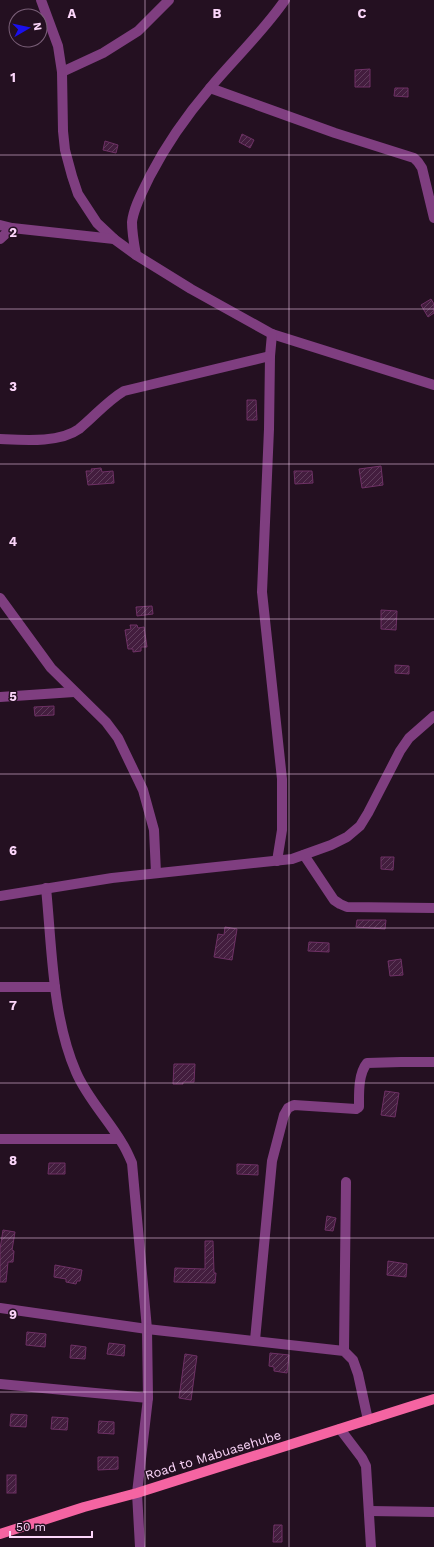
<svg xmlns="http://www.w3.org/2000/svg" width="434" height="1547" viewBox="0 0 434 1547" font-family="'Work Sans',sans-serif">
  <style>
    .building { fill: url(#building-hatch); stroke: #6e3165 }
    .lines { fill: none; stroke-linecap: round; stroke-linejoin: round }
    .minor { stroke: #7f3e80; stroke-width: 10 }
    .major { stroke: #f564a2; stroke-width: 10 }
    .grid { fill: none; stroke: #fcd6fa; stroke-width: 1; stroke-opacity: 0.55 }
    .labels { text-anchor: middle; dominant-baseline: central; stroke-width: 3; stroke-linejoin: round; paint-order: stroke }
    .street-label { font-size: 13px; fill: #fcd6fa; stroke: #241021 }
    .grid-label { font-size: 13px; text-anchor: middle; font-weight: bold; fill: #fcd6fa; stroke: #241021; stroke-width: 3; stroke-linejoin: round; paint-order: stroke }
  </style>
  <defs>
    <pattern id="building-hatch" width="6" height="6" patternUnits="userSpaceOnUse"><rect width="6" height="6" fill="#431d3e"/><path d="M-1 1l2-2M0 6l6-6M5 7l2-2" fill="none" stroke="#5f3d5b"/></pattern>
  </defs>
  <rect width="100%" height="100%" fill="#241021"/>
  <g class="building">
    <polygon points="370,69 370,87 355,87 355,70"/>
    <polygon points="395,88 408,88 408,97 394,96"/>
    <polygon points="242,134 254,140 250,148 239,142"/>
    <polygon points="105,141 118,145 116,153 103,150"/>
    <polygon points="431,299 434,304 434,313 428,317 421,305"/>
    <polygon points="247,400 256,400 257,420 247,420"/>
    <polygon points="381,466 383,485 362,488 359,469"/>
    <polygon points="101,468 102,472 113,471 114,483 88,485 86,471 92,471 91,469"/>
    <polygon points="294,471 312,471 313,483 295,484"/>
    <polygon points="152,606 153,614 137,616 136,607"/>
    <polygon points="381,610 397,611 396,630 381,629"/>
    <polygon points="130,625 137,625 138,628 144,627 147,647 141,647 141,651 133,652 133,649 128,649 125,630 131,629"/>
    <polygon points="395,665 409,666 409,674 395,673"/>
    <polygon points="54,706 54,715 35,716 34,707"/>
    <polygon points="381,857 394,857 393,870 381,869"/>
    <polygon points="357,920 386,920 385,929 356,927"/>
    <polygon points="225,927 237,929 232,960 214,957 218,934 224,935"/>
    <polygon points="309,942 329,943 329,952 308,951"/>
    <polygon points="401,959 403,975 390,976 388,961"/>
    <polygon points="174,1064 195,1064 194,1082 183,1082 183,1084 173,1084"/>
    <polygon points="385,1091 399,1093 395,1117 381,1115"/>
    <polygon points="49,1163 65,1163 65,1174 48,1174"/>
    <polygon points="237,1164 258,1165 258,1175 237,1174"/>
    <polygon points="327,1216 336,1218 333,1231 325,1230"/>
    <polygon points="3,1230 15,1232 12,1250 14,1251 13,1262 8,1262 6,1282 0,1282 0,1249"/>
    <polygon points="205,1241 213,1241 214,1273 216,1273 215,1283 174,1282 175,1268 205,1269"/>
    <polygon points="388,1261 407,1264 406,1277 387,1275"/>
    <polygon points="55,1265 82,1270 80,1281 77,1281 76,1284 66,1282 66,1279 54,1277"/>
    <polygon points="27,1332 46,1334 45,1347 26,1345"/>
    <polygon points="109,1343 125,1345 124,1356 107,1354"/>
    <polygon points="71,1345 86,1347 85,1359 70,1358"/>
    <polygon points="270,1353 289,1355 287,1373 274,1371 274,1367 269,1366"/>
    <polygon points="185,1354 197,1356 191,1400 179,1398"/>
    <polygon points="11,1414 27,1415 26,1427 10,1426"/>
    <polygon points="52,1417 68,1418 67,1430 51,1429"/>
    <polygon points="99,1421 114,1422 114,1434 98,1433"/>
    <polygon points="98,1457 118,1457 118,1469 98,1470"/>
    <rect x="7" y="1475" width="9" height="18"/>
    <polygon points="274,1525 282,1525 282,1542 273,1542"/>
  </g>
  <g class="lines">
    <g class="minor">
      <polyline points="41,0 58,46 62,72 63,131 65,150 72,176 78,194 97,223 114,239 136,255 191,289 272,334 434,385"/>
      <polyline points="62,72 103,53 138,31 169,0"/>
      <polyline points="210,88 335,133 414,158 418,162 422,168 434,218"/>
      <polyline points="0,225 12,228 114,239"/>
      <polyline points="0,239 12,228"/>
      <path d="M 136,255 C 134,244 132,233 132,222 C 134,206 143,191 150,176 C 166,145 187,115 210,88 C 234,59 263,32 285,0"/>
      <polyline points="272,334 270,356 269,429 262,592 282,779 282,830 277,861"/>
      <path d="M 0,439 C 23,440 60,443 79,429 C 95,416 107,401 124,391 L 270,356"/>
      <polyline points="0,598 51,668 106,722 118,738 143,790 154,830 156,873"/>
      <polyline points="0,697 74,692"/>
      <polyline points="304,855 334,900 340,904 347,907 434,908"/>
      <path d="M 46,888 C 52,947 52,1017 76,1072 C 87,1098 108,1119 122,1143 C 126,1149 129,1156 132,1163 L 147,1329 L 148,1398 L 137,1493 L 140,1547"/>
      <polyline points="0,896 112,878 292,859 331,845 347,837 360,826 368,813 400,751 409,738 434,716"/>
      <polyline points="0,987 55,987"/>
      <polyline points="0,1139 119,1139"/>
      <polyline points="0,1308 147,1329 344,1351 353,1360 358,1374 368,1420"/>
      <path d="M 255,1340 L 272,1161 L 284,1115 L 288,1108 L 294,1105 L 356,1109 L 359,1107 C 359,1094 358,1074 367,1063 L 401,1062 L 434,1062"/>
      <polyline points="344,1351 346,1182"/>
      <polyline points="0,1384 148,1398"/>
      <polyline points="340,1429 362,1458 366,1466 371,1547"/>
      <polyline points="370,1511 434,1512"/>
    </g>
    <polyline class="major" points="0,1534 84,1507 137,1493 434,1399"/>
  </g>
  <path class="grid" d="M 145,0 L 145,1547M 289,0 L 289,1547M 0,155 L 434,155M 0,309 L 434,309M 0,464 L 434,464M 0,619 L 434,619M 0,774 L 434,774M 0,928 L 434,928M 0,1083 L 434,1083M 0,1238 L 434,1238M 0,1392 L 434,1392"/>
  <g class="labels">
    <g class="street-label">
      <text transform="translate(213 1455) rotate(-17)">Road to Mabuasehube</text>
    </g>
  </g>
  <g class="grid-label">
    <text x="72" y="18">A</text>
    <text x="217" y="18">B</text>
    <text x="362" y="18">C</text>
    <text x="13" y="82">1</text>
    <text x="13" y="237">2</text>
    <text x="13" y="391">3</text>
    <text x="13" y="546">4</text>
    <text x="13" y="701">5</text>
    <text x="13" y="855">6</text>
    <text x="13" y="1010">7</text>
    <text x="13" y="1165">8</text>
    <text x="13" y="1319">9</text>
  </g>
  <g transform="translate(28 28) rotate(81)"><circle r="19" fill="#241021" stroke="#7a5f78"/>
  <path d="M0-3L7 15L0 10L-7 15Z" fill="#1a10ee"/>
  <text y="-6" font-size="11" font-weight="bold" text-anchor="middle" fill="#fcd6fa">N</text>
  </g>
  <path d="M10 1531v6h82v-6" fill="none" stroke="#fcd6fa" stroke-width="2"/>
  <text x="16" y="1531" font-size="12" fill="#fcd6fa" stroke="#241021" stroke-width="3" paint-order="stroke">50 m</text>
</svg>
